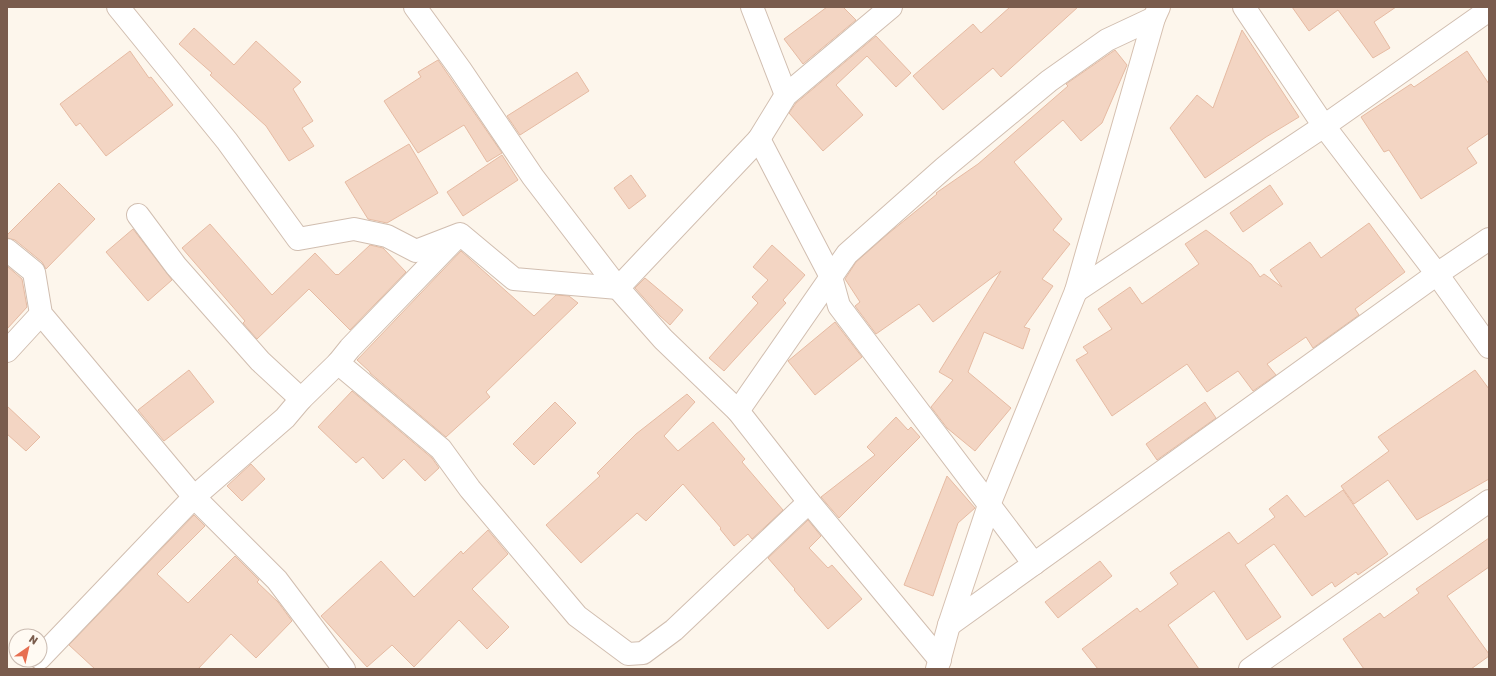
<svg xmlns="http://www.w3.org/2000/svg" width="1496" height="676" viewBox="0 0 1496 676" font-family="Rubik,sans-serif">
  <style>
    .building { fill: #f3d5c3; stroke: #e6bba3 }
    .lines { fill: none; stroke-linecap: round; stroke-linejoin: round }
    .street-casing { stroke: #d1beb0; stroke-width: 24 }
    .secondary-casing { stroke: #d6c0b0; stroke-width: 24 }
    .street { stroke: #fff; stroke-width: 22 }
    .secondary { stroke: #fff; stroke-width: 22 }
  </style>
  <rect width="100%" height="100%" fill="#fdf6ec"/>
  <g class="building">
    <polygon points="827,7 843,7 856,20 803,64 784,39"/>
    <polygon points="1010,7 1078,7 1001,77 993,68 943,110 913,76 973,24 981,33"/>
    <polygon points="1292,7 1396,7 1374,22 1390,48 1373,58 1338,10 1309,31"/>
    <polygon points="194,28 234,65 256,41 301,82 293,89 313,121 302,128 314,146 289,161 266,126 210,75 212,73 179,44"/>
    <polygon points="1242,30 1299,117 1266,137 1205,178 1170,128 1197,95 1213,108"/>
    <polygon points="876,36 911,73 896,87 867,56 836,85 863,115 823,151 789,113 796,103"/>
    <polygon points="1115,50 1127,65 1102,123 1081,141 1063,120 1014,162 1062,219 1053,230 1070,244 1042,279 1053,286 1024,327 1030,329 1023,349 984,332 968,372 1011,408 975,451 947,428 931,407 953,380 939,372 1001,271 933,322 919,304 876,334 855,306 860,302 845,279 856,262 889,233 937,194 936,193 978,164 1068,86 1066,84"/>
    <polygon points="130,51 149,78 151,77 173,105 106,156 80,123 76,126 60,104"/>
    <polygon points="1467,51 1489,84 1489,133 1467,148 1477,163 1421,199 1389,150 1384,152 1361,117 1411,84 1414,87"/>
    <polygon points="438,60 502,153 487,162 464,125 418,153 384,101 421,77 418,72"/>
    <polygon points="577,72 589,91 520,135 507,116"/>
    <polygon points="409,144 438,193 387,223 368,219 345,182"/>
    <polygon points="502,155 518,180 463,216 447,192"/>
    <polygon points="631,175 646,196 629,209 614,188"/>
    <polygon points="59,183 95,219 46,269 42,262 15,240 7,238 7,235"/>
    <polygon points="1270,185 1283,204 1243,232 1230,213"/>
    <polygon points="1369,223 1405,272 1355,309 1359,315 1313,348 1306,337 1267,364 1276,375 1253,391 1238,371 1207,392 1187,364 1112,416 1076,360 1088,353 1083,347 1112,329 1098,309 1130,287 1142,304 1199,264 1185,244 1206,230 1251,264 1260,277 1264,274 1282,287 1270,270 1310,242 1321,258"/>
    <polygon points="210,224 272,295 315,253 336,275 337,274 338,275 370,245 383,248 406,272 350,330 309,289 257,339 243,323 245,321 182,248"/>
    <polygon points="133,229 172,280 148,301 106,252"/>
    <polygon points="772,245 805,275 783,300 786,303 724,371 709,358 758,303 752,297 768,280 753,267"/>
    <polygon points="461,251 534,316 556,295 569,296 578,303 486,392 490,397 446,437 370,373 370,372 357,360"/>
    <polygon points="7,266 22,279 27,307 7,329"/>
    <polygon points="645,278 683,310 670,325 660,316 635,288"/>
    <polygon points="835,322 862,357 815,395 788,361"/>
    <polygon points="189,370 214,402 164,441 138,410"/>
    <polygon points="1475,370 1489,389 1489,479 1417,520 1388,480 1354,504 1341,486 1389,451 1378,437"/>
    <polygon points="352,391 432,458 439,468 425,481 404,459 383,479 363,457 356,463 318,427"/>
    <polygon points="687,394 695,402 664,436 678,451 713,422 745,459 742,462 783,510 752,539 748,534 734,546 720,529 721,528 683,484 646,521 637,513 581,563 546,525 600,476 597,473 636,434"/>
    <polygon points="555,402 576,423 534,465 513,444"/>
    <polygon points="1205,402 1216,418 1157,460 1146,444"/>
    <polygon points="7,406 40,437 26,451 7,434"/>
    <polygon points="896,417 908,430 911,427 920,437 839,518 821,497 875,455 867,447"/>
    <polygon points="251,464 265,479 242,501 227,486"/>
    <polygon points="947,476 975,508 958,523 933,596 904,585"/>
    <polygon points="1343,490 1388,554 1358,575 1356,572 1335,587 1332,582 1312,596 1274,544 1245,565 1281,617 1247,640 1214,591 1168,625 1199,669 1098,669 1082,649 1137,608 1140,612 1178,584 1170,573 1229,532 1238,544 1275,517 1269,509 1287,495 1305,517"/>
    <polygon points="194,515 205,526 157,574 188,603 235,556 259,580 257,582 278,602 292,621 256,658 231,634 198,669 95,669 69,645"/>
    <polygon points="808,520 821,536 809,548 828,568 832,565 862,599 828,629 794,590 795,589 768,558"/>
    <polygon points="488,530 508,554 472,589 509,627 487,649 459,620 414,667 392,645 367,667 321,616 381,561 414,597 461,551 463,554"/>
    <polygon points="1489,538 1489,567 1447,596 1489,654 1489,656 1471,669 1364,669 1343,639 1380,613 1384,618 1419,593 1416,589"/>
    <polygon points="1100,561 1112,576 1058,618 1045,602"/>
  </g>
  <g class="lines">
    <defs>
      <g id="street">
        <polyline points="118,7 227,141 298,239 354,229 387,236 416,251 460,234 514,279 618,288 759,139 786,95 891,7"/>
        <polyline points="415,7 460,69 533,177 618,288 663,339 738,411 809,502 940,660"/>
        <polyline points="752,7 786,95"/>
        <polyline points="1244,7 1324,126 1437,274 1489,347"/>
        <polyline points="759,139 831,277 839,306 1034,564"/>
        <polyline points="138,215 176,266 260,361 301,399"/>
        <polyline points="7,250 34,272 41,314 194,497 277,580 344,669"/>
        <polyline points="1076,291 1324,126 1489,10"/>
        <polyline points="7,351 41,314"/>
        <polyline points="338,363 441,449 470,489 577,616 628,654 643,653 674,630 809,502"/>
        <polyline points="738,411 847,254 944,168 1049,81 1107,40 1154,18"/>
        <polyline points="949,625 1437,274 1489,239"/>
        <polyline points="40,658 194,497 285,418 301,399 338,363 350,348 455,239"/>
        <polyline points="1250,669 1489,501"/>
      </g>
      <polyline id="secondary" points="937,669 949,625 989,505 1076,291 1154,18 1159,7"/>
    </defs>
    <use href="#street" class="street-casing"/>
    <use href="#secondary" class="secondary-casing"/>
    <use href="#street" class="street"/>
    <use href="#secondary" class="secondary"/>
  </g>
  <rect width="1496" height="676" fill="none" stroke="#7a5c4d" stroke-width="16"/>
  <g transform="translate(28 648) rotate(34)"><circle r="19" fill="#fffaf3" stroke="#cabbb1"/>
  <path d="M0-3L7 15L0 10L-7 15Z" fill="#e76f51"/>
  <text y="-6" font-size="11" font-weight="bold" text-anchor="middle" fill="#7a5c4d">N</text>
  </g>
</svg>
